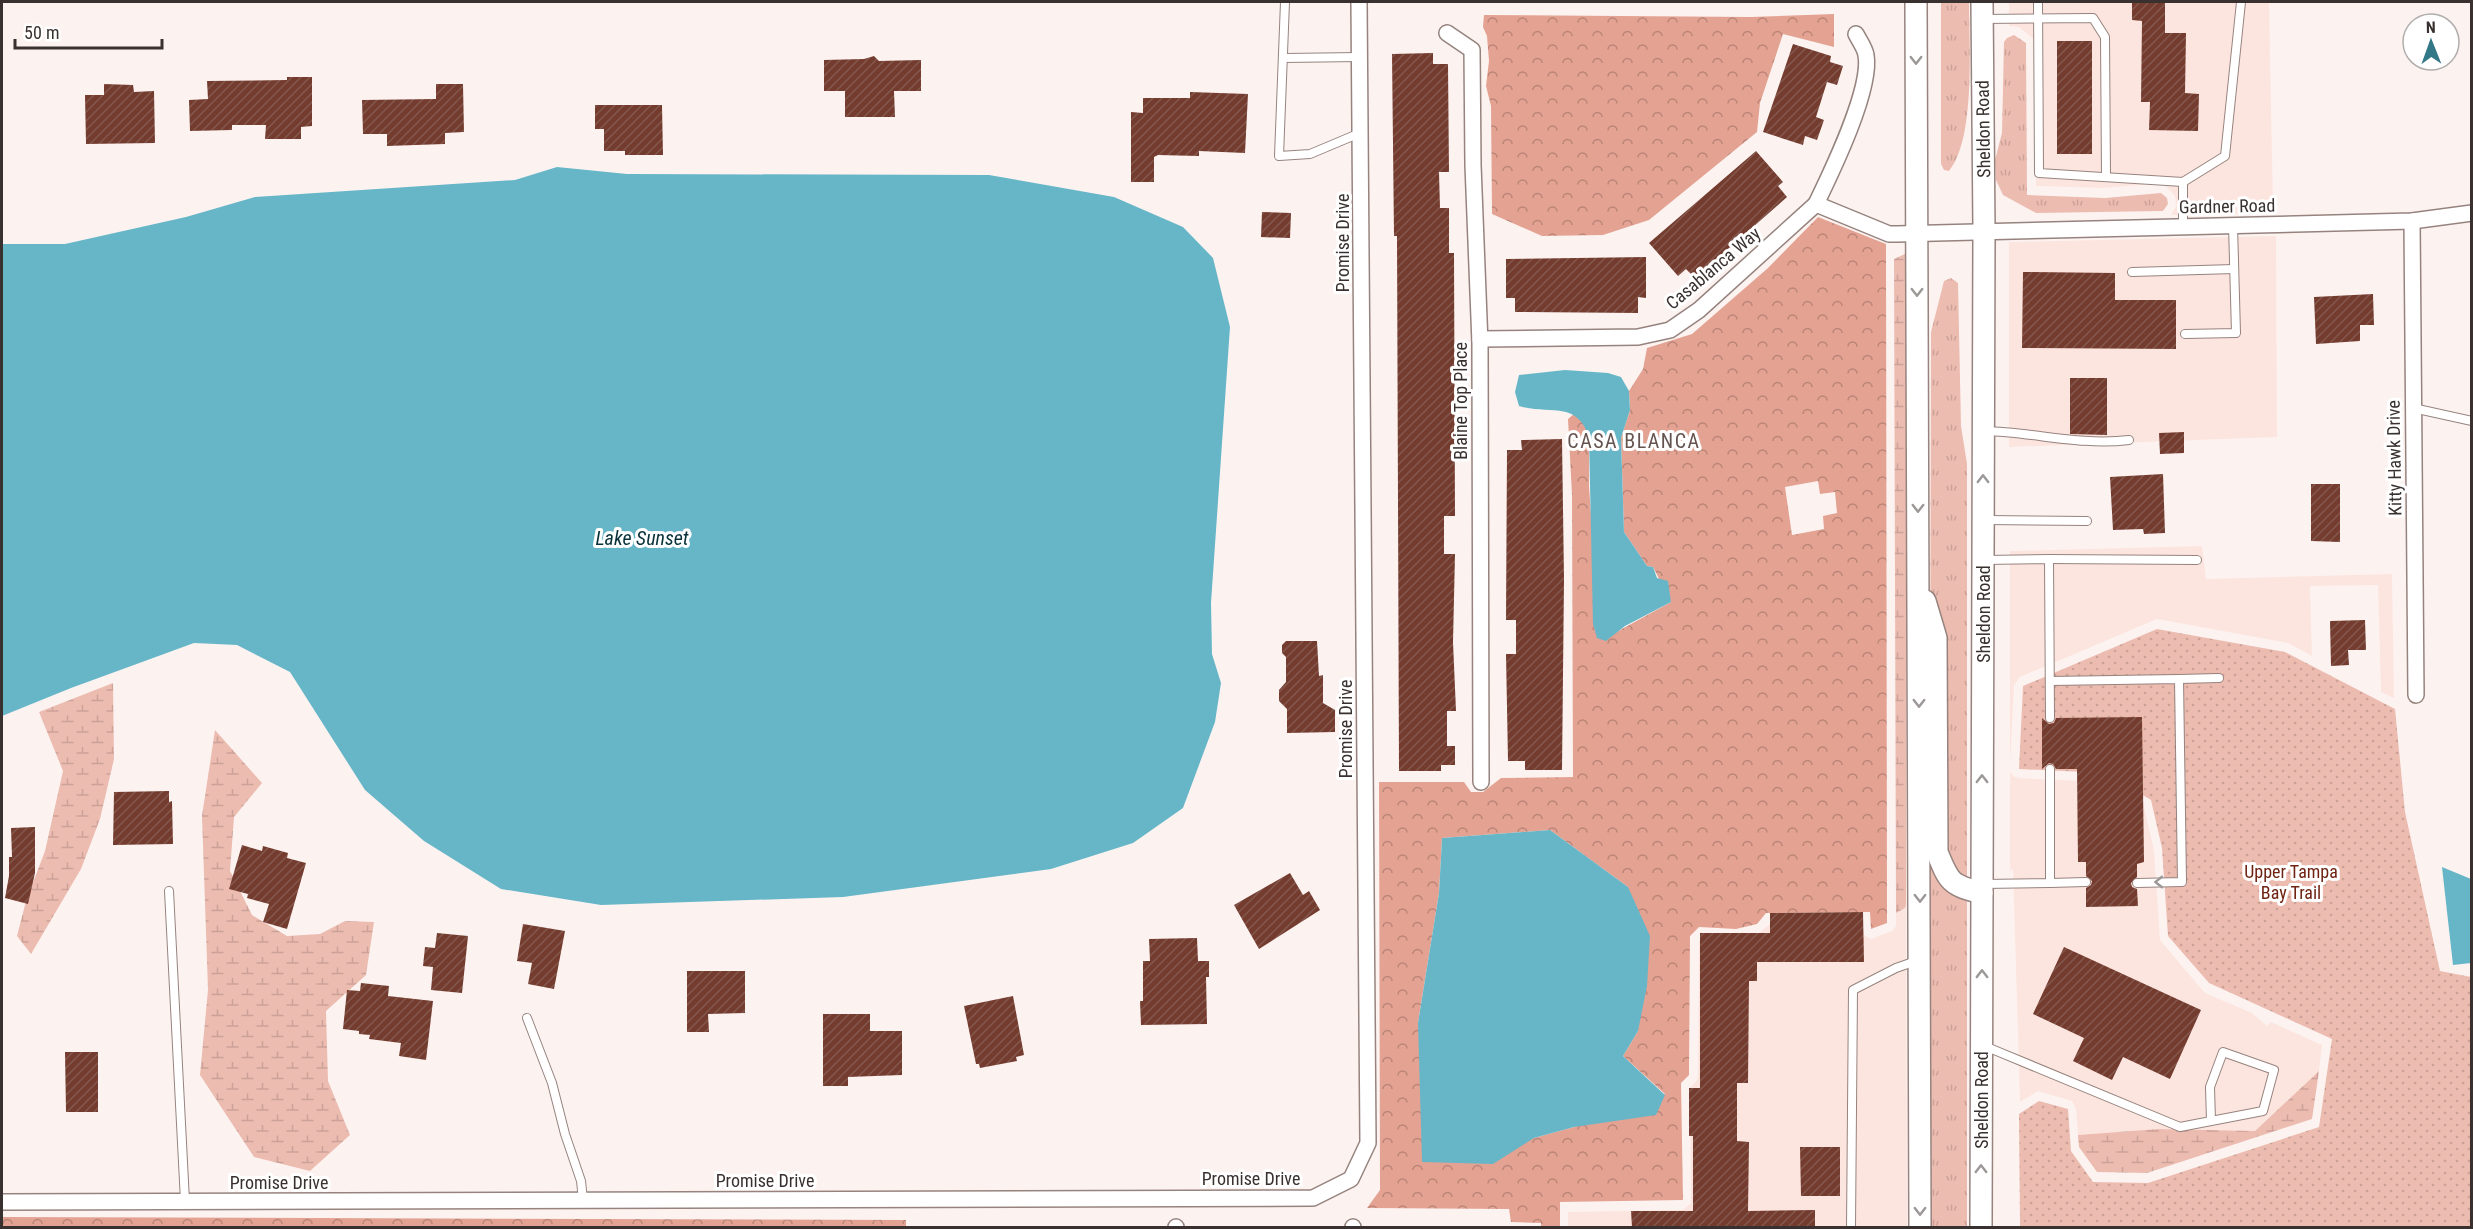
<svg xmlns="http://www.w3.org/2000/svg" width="2473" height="1229" viewBox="0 0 2473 1229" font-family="'Roboto Condensed',sans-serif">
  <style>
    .built { fill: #fde5df }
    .grass { fill: url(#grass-tufts) }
    .forest { fill: url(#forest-crowns); fill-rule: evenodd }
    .wetland { fill: url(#wetland-marsh) }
    .park { fill: url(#park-dots) }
    .water { fill: #67b6c8 }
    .building { fill: url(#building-hatch) }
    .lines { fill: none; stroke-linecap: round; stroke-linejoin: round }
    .lane-casing { stroke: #96837e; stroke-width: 10 }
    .street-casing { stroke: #96837e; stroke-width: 18 }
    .secondary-casing { stroke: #96837e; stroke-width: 24 }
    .lane { stroke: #fff; stroke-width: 8 }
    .street { stroke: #fff; stroke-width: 15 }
    .secondary { stroke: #fff; stroke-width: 21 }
    .oneway { stroke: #9c9897 }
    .labels { text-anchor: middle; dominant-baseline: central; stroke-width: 6; stroke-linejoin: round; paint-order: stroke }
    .street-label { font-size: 18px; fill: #39312f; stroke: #fff }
    .park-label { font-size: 18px; fill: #702312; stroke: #fff }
    .neighbourhood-label { font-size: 20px; letter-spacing: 1.5px; fill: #65534f; stroke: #fff }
    .water-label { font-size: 20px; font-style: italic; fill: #093139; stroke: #fff }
  </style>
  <defs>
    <pattern id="grass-tufts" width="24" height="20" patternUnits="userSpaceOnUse" patternTransform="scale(1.5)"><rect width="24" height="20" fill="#edbcb0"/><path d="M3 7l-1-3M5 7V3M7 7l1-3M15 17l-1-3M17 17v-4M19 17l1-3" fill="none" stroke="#cca298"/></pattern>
    <pattern id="forest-crowns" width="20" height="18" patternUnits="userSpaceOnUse" patternTransform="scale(1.5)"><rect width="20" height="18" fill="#e4a292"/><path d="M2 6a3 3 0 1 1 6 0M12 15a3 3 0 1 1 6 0" fill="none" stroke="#ba8578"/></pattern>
    <pattern id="wetland-marsh" width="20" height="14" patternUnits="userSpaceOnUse" patternTransform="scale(1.5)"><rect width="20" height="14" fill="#edbcb0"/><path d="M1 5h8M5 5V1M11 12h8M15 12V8" fill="none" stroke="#cca298"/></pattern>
    <pattern id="park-dots" width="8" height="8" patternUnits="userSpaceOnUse" patternTransform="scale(1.5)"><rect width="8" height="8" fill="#edbcb0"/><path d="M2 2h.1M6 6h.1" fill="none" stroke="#cca298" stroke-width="1.8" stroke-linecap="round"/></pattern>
    <pattern id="building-hatch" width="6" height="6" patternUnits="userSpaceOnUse" patternTransform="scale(1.5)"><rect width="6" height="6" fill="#743c2f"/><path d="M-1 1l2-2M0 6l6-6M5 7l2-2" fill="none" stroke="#84574c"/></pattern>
  </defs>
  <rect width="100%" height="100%" fill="#fcf3f1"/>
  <g class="built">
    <polygon points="2009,2 2269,2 2273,205 2276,213 2171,215 2176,206 2175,196 2163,183 2104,188 2036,186 2035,40 2019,27 2009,26"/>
    <polygon points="2276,236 2277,437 2009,447 2009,242"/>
    <polygon points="2202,546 2206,579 2392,574 2394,698 2381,692 2378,585 2310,586 2312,656 2288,643 2157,619 2020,677 2014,685 2010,764 2010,551"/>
    <polygon points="2010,771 2013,776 2018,778 2104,782 2144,807 2154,850 2160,940 2205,993 2252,1013 2267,1026 2271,1022 2322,1045 2319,1071 2255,1131 2158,1129 2078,1135 2076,1109 2072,1101 2038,1091 2020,1102 2013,869 2010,871"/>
    <polygon points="1906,905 1907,1227 1568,1228 1568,1212 1683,1210 1691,1203 1690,1088 1697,1080 1698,1075 1699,941 1702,937 1758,934 1771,923 1862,927 1864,935 1871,939 1892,931 1896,926 1896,913 1905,908"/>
  </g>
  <g class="grass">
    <path d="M 1941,2 L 1969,2 C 1969,44 1976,139 1949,171 L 1944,170 L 1941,164 Z"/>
    <polygon points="2014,35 2026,43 2027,195 2105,198 2161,193 2167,198 2168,204 2163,211 2036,213 2003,195 1996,180 1995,160 2002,133 2004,42 2007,38"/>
    <polygon points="1951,278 1958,283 1961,426 1967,464 1967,1227 1929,1228 1931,332 1944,281"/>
  </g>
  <g class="forest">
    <polygon points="1834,14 1834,47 1783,34 1760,103 1757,132 1649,220 1603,235 1542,236 1492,214 1491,106 1486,86 1489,61 1487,36 1483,27 1484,15 1751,17"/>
    <path d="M 1818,217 L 1886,244 L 1887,923 L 1871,929 L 1870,912 L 1770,913 L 1766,913 L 1757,924 L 1736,929 L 1699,927 L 1690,936 L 1689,1075 L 1681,1083 L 1683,1200 L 1560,1202 L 1560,1228 L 1541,1227 L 1541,1223 L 1511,1222 L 1509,1209 L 1367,1208 L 1380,1190 L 1379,782 L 1464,782 L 1471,792 L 1483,792 L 1501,778 L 1573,777 L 1572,495 L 1568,419 L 1574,414 L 1585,423 L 1589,438 L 1589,486 L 1593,544 L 1611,635 L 1671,602 L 1653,567 L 1647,566 L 1624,532 L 1621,438 L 1630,410 L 1629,391 L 1643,369 L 1647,348 L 1692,334 L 1768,268 ZM 1818,481 L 1820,494 L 1835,492 L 1837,513 L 1823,516 L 1824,529 L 1792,535 L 1785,487 ZM 1550,830 L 1628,887 L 1638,1031 L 1623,1056 L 1665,1094 L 1574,1127 L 1534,1138 L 1418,1023 L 1439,893 L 1442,838 Z"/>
    <polygon points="2,1217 906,1220 906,1227 2,1228"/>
  </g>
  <g class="wetland">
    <polygon points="1907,253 1906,905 1905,908 1896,913 1894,259"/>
    <polygon points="113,683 114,759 100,819 81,869 31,954 17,936 26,901 45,851 63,771 39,712"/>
    <polygon points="215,730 262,783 234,817 230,871 252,915 287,936 320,934 345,921 374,922 366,975 326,1011 328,1081 350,1135 310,1171 254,1157 200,1075 208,990 202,816"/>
    <polygon points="2319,1071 2312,1119 2147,1173 2097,1172 2079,1147 2078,1135 2158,1129 2255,1131"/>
  </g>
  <polygon class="park" points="2157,629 2285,652 2395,709 2405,812 2440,971 2471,977 2471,1227 2020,1227 2019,1114 2039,1101 2068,1109 2071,1151 2093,1182 2148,1183 2319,1127 2332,1039 2209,983 2168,936 2162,848 2151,800 2106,773 2019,769 2023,686"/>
  <g class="water">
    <polygon points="557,167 627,174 989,175 1114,197 1183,227 1213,258 1230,327 1211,603 1212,654 1221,683 1215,722 1183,808 1133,843 1051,869 843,897 601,905 501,889 424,841 365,790 290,672 237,645 194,643 71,688 2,716 2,244 65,244 186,217 255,197 515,180"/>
    <path d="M 1565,370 L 1608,373 L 1621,377 L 1629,391 L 1630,410 L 1621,438 L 1624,532 L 1647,566 L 1653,567 L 1657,578 L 1668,581 L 1671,602 L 1625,626 L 1606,641 L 1597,638 L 1593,624 L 1589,438 C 1578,400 1550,415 1519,406 L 1515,392 L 1519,375 Z"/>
    <polygon points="1550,830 1628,887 1650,936 1647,986 1638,1031 1623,1056 1665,1095 1656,1115 1574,1127 1534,1138 1493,1164 1422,1162 1418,1023 1439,893 1442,838"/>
    <polygon points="2442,867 2471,879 2471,963 2453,965"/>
  </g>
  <g class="building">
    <polygon points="2132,2 2165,2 2165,33 2186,33 2185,93 2199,94 2198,131 2149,130 2150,102 2141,102 2142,21 2132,20"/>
    <rect x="2057" y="41" width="35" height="113"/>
    <polygon points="1793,44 1831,56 1830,62 1843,66 1837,85 1827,82 1816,117 1824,120 1817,140 1805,136 1803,145 1763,132"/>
    <polygon points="1433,53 1433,64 1448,64 1449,172 1439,172 1440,208 1449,208 1449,253 1454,253 1455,516 1444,516 1444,554 1455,554 1453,642 1456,711 1447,711 1447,746 1455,746 1455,765 1441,765 1441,771 1399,771 1397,236 1394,236 1392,54"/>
    <polygon points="874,56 879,61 921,60 921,91 894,91 895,117 845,117 845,91 824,91 824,60 864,59"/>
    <polygon points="287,77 312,77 312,126 301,127 301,139 265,139 266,125 232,125 232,130 190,131 189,100 208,99 207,81 287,80"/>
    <polygon points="104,84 133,85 134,92 154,91 155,143 86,144 85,95 104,95"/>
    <polygon points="436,84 463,84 464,132 445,133 445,144 387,146 387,134 363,134 362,100 436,99"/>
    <polygon points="1190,92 1248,94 1245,153 1199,151 1199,156 1158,155 1154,157 1154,182 1131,182 1131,112 1143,113 1143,98 1190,98"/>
    <polygon points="595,105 662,105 663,155 625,155 625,151 604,151 604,129 595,129"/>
    <polygon points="1756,151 1783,182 1778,186 1787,197 1695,278 1686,269 1678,276 1649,243"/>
    <polygon points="1262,212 1291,213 1290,238 1261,237"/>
    <polygon points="1646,257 1646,298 1638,297 1638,313 1515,312 1515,298 1506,298 1506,259"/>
    <polygon points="2023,272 2115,273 2115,300 2176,300 2176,349 2022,348"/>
    <polygon points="2373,294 2374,325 2360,325 2360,341 2316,344 2314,297"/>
    <polygon points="2070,378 2107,378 2107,435 2070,434"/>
    <polygon points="2184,432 2184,453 2160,454 2159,433"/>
    <polygon points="1562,439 1564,579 1562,770 1525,770 1525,761 1508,761 1506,654 1516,654 1516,620 1506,620 1507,450 1522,450 1521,440"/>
    <polygon points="2163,474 2165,533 2144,534 2143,529 2113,530 2110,477"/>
    <polygon points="2311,484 2340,484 2340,542 2311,541"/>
    <polygon points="2365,620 2366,650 2348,650 2349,665 2331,666 2330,621"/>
    <polygon points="1286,641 1317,641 1319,676 1323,675 1323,703 1335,710 1335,732 1287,733 1287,709 1279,701 1279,690 1286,682 1286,657 1282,653 1282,645"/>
    <polygon points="2142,717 2144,862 2137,864 2137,877 2131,883 2132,887 2137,889 2138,906 2086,907 2086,888 2091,885 2092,881 2086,876 2086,862 2078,862 2077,769 2056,769 2053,764 2049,763 2042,769 2042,718 2049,724 2054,723 2056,718"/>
    <polygon points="169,791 169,802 172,801 173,844 113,845 114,792"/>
    <polygon points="35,827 35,873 28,904 5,898 9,876 9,857 12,857 11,828"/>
    <polygon points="242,845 262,851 263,846 288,853 287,858 306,863 287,929 263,922 269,904 247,898 248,894 229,889"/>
    <polygon points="1290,873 1303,895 1309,891 1320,910 1259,949 1234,905"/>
    <polygon points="1863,912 1864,962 1757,962 1757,981 1749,981 1748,1083 1737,1083 1737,1141 1749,1142 1748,1211 1815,1210 1815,1227 1632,1227 1631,1211 1693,1211 1693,1136 1689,1136 1689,1088 1700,1088 1700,933 1770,933 1770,913"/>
    <polygon points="523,924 565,931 554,989 528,984 532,963 517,961"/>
    <polygon points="437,933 468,936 462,993 431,990 433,967 423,966 425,947 435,948"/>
    <polygon points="1197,938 1198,961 1209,961 1209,977 1206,977 1207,1024 1141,1025 1140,1001 1143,1001 1143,961 1150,961 1149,939"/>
    <polygon points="2064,947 2201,1010 2170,1079 2123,1057 2112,1080 2073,1061 2084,1038 2033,1014"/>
    <polygon points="687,971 745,971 745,1013 708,1014 709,1032 687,1032"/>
    <polygon points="361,983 389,986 388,996 433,1001 426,1060 399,1056 401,1043 369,1039 370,1035 359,1034 359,1031 343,1029 347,990 360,991"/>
    <polygon points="1013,996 1024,1055 1016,1057 1017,1061 980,1068 979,1064 976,1064 964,1006"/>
    <polygon points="823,1014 870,1014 870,1031 902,1031 902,1075 848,1077 848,1086 823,1086"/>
    <polygon points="65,1052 98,1052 98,1112 66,1112"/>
    <polygon points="1800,1147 1840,1147 1840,1196 1801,1196"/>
  </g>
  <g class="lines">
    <defs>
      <g id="lane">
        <polyline points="1285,2 1279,156 1310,154 1360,133"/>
        <polyline points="2038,2 2039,173 2183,182 2225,156 2241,2"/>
        <polyline points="1983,19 2093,18 2105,37 2106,177"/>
        <polyline points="1283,58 1360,57"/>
        <polyline points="2183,227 2183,182"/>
        <polyline points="2132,272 2234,269"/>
        <polyline points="2185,334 2236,333 2233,225"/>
        <polyline points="2413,408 2472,421"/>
        <path d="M 1985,431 C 2033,432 2080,446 2129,440"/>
        <polyline points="1985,520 2087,521"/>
        <polyline points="2049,559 2197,560"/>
        <polyline points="1984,560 2049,559 2050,718"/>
        <polyline points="2179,679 2219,678"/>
        <polyline points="2050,681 2179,679 2182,882 2137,883"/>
        <polyline points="2050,883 2086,882"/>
        <polyline points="1983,884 2050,883 2050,769"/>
        <polyline points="169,891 185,1201"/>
        <polyline points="527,1018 552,1083 565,1134 581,1181 583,1200"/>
        <polyline points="1982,1045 2180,1127 2263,1111 2274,1070 2223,1052 2210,1087 2211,1121"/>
        <polyline points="1851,1228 1853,990 1896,968 1916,961"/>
      </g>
      <g id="street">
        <polyline points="1447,33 1472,50 1473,165 1480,344 1481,782"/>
        <path d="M 1816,204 C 1832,171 1872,89 1866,55 C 1865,48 1859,40 1856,34"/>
        <polyline points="2412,221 2416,695"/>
        <polyline points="1480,339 1638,337 1670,330 1699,310 1816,204 1889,234 1897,234 2412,221 2472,213"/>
        <polyline points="2,1202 1313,1198 1351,1179 1368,1143 1359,2"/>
        <polyline points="1176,1227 1176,1228"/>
        <polyline points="1353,1228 1353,1227"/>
      </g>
      <g id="secondary">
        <polyline points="1916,2 1920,1228"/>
        <path d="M 1925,601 L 1936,638 L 1937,852 C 1949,882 1950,885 1982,893"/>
        <polyline points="1981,1228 1984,231 1982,2"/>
      </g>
    </defs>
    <use href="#lane" class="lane-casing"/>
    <use href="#street" class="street-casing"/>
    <use href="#secondary" class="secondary-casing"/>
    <use href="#lane" class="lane"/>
    <use href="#street" class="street"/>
    <use href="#secondary" class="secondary"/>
  </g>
  <defs><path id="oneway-chevron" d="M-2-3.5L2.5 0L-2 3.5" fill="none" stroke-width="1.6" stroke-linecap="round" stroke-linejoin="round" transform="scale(1.5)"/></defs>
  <g class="oneway">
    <use href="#oneway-chevron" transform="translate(1916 60) rotate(90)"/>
    <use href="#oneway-chevron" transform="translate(1917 292) rotate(90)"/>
    <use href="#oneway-chevron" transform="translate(1983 479) rotate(-90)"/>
    <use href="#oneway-chevron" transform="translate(1918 508) rotate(90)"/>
    <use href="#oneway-chevron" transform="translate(1919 703) rotate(90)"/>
    <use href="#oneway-chevron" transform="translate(1982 779) rotate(-90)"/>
    <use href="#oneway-chevron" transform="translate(2159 882) rotate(179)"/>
    <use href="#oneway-chevron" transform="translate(1920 898) rotate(90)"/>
    <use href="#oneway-chevron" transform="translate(1982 974) rotate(-90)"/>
    <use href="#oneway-chevron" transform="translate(1981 1169) rotate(-90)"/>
    <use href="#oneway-chevron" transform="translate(1920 1211) rotate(90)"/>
  </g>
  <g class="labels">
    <g class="street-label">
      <text transform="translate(1983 129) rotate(-91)">Sheldon Road</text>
      <text transform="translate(2227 206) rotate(-1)">Gardner Road</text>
      <text transform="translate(1342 243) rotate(-90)">Promise Drive</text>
      <text transform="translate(1713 268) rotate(-40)">Casablanca Way</text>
      <text transform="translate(1460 401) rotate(-90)">Blaine Top Place</text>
      <text transform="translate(2394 458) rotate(-91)">Kitty Hawk Drive</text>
      <text transform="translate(1983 614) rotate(-90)">Sheldon Road</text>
      <text transform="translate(1345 729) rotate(-90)">Promise Drive</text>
      <text transform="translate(1981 1100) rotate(-90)">Sheldon Road</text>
      <text x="1251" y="1178">Promise Drive</text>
      <text x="765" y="1180">Promise Drive</text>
      <text x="279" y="1182">Promise Drive</text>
    </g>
    <g class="park-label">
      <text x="2291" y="871">Upper Tampa<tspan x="2291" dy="21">Bay Trail</tspan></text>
    </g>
    <g class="neighbourhood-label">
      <text x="1634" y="441">CASA BLANCA</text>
    </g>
    <g class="water-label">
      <text x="642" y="538">Lake Sunset</text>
    </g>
  </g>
  <rect width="2473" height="1229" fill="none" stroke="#39312f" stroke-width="6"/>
  <g transform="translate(2431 42) rotate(359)"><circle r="28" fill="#ffffff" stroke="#b0adac" stroke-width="1.5"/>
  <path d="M0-4.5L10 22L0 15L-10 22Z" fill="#337887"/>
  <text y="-9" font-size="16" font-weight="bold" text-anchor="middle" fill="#39312f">N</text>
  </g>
  <path d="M15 39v9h147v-9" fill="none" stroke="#39312f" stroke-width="3"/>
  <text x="24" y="39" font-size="18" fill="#39312f" stroke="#ffffff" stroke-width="4.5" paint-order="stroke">50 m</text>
</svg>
